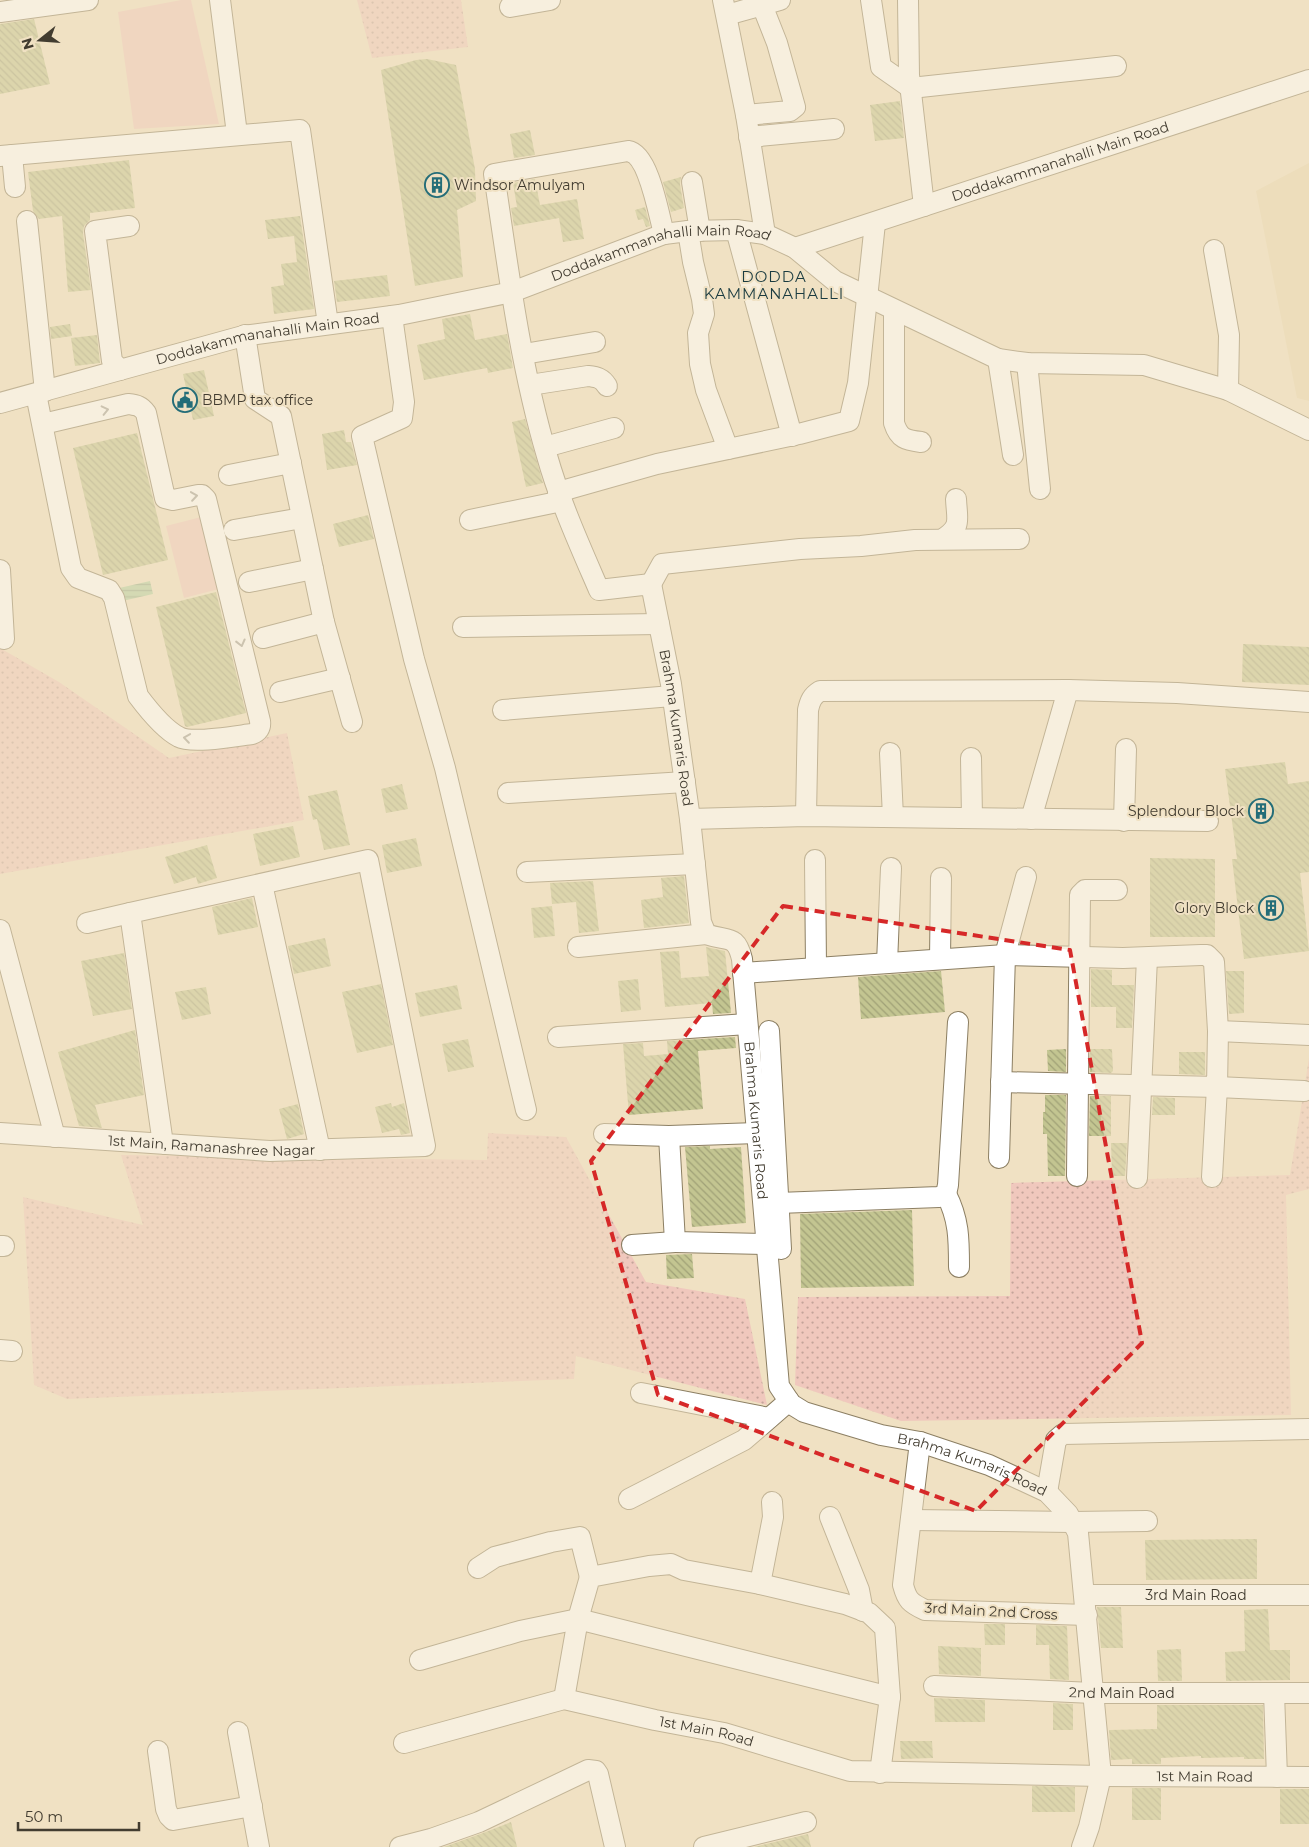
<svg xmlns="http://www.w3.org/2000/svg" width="1309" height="1847" viewBox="0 0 1309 1847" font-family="Montserrat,sans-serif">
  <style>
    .built { fill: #e8d7b2 }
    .grass { fill: url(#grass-dots) }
    .park { fill: #f0c8bd }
    .water { fill: url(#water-rules) }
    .building { fill: url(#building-back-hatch) }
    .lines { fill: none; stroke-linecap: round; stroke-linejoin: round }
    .minor-casing { stroke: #8c7f63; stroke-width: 22 }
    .minor { stroke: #fff; stroke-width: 20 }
    .oneway { stroke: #a09e98 }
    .marked { fill: none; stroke: #d62828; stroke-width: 4; stroke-dasharray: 10 6; stroke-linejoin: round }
    .labels { text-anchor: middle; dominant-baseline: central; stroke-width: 4; stroke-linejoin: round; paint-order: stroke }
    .street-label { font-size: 14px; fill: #423c30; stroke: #f0e1c3 }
    .poi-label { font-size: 14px; fill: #423c30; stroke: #f0e1c3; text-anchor: start }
    .neighbourhood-label { font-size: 15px; letter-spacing: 1px; fill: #1a3b40; stroke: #f0e1c3 }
  </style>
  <defs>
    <pattern id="grass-dots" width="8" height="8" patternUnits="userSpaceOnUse" patternTransform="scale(1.25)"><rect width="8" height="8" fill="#f0c8bd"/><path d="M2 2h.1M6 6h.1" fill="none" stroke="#c4a49a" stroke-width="1.8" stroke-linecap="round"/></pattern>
    <pattern id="water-rules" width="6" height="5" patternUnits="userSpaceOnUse" patternTransform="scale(1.25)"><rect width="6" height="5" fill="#b1cea1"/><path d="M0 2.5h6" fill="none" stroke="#92a884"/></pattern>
    <pattern id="building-back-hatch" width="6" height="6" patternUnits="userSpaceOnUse" patternTransform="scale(1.25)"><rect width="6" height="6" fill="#c3c591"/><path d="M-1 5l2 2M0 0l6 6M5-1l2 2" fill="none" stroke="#a0a177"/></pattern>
  </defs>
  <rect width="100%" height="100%" fill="#f0e1c3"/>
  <polygon class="built" points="1309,163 1309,401 1297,398 1256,191"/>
  <g class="grass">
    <polygon points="357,0 461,0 468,47 372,58"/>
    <polygon points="0,648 59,682 169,758 287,733 304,820 0,874"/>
    <polygon points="1309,1058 1309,1189 1286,1195 1291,1415 901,1421 795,1385 798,1297 1010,1296 1011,1183 1290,1175"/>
    <polygon points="488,1133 566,1137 646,1282 745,1299 767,1405 576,1356 574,1379 67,1399 34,1385 23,1197 143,1225 121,1155 487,1160"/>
  </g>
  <g class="park">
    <polygon points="181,0 191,0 219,124 134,129 118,12"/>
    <polygon points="201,517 219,589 184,598 166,526"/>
  </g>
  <polygon class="water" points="150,581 153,594 118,602 115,589"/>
  <g class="building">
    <polygon points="34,19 50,84 0,94 0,24"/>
    <polygon points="427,59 456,65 475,169 476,201 457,210 463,277 415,286 381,70 416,60"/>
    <polygon points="900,101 904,138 875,141 870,105"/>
    <polygon points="530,130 535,155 514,158 510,134"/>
    <polygon points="129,160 135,208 90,213 90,220 84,226 83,233 91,290 68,292 62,216 39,219 33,211 28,172"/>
    <polygon points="681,177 680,184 684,208 671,212 663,182"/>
    <polygon points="535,179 540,205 577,199 584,239 563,242 559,218 514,226 511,208 517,207 513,183"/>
    <polygon points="645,207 650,226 646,227 643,219 638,220 635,210"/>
    <polygon points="300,216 314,309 274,314 271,287 284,285 281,264 297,262 294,236 268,239 265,220"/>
    <polygon points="387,275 390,296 337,302 334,281"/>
    <polygon points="470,314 475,340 507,334 513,368 488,373 487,368 424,380 417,345 445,339 442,319"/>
    <polygon points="70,324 72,336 51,339 50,327"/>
    <polygon points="97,335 100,363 75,366 71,338"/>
    <polygon points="204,370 214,416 193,420 183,374"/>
    <polygon points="525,419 543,483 526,487 512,422"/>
    <polygon points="344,430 346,442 351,442 357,465 327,470 322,434"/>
    <polygon points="137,433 168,560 103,575 73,448"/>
    <polygon points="368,515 374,539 339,547 333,524"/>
    <polygon points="216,592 246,713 187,727 185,726 156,607"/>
    <polygon points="1243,644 1309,647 1309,685 1242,682"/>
    <polygon points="1285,762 1288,784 1309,781 1309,872 1300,873 1309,951 1244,959 1232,859 1237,859 1225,769"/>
    <polygon points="402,784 408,809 386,813 381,789"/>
    <polygon points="337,790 350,845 324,850 317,819 313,820 308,796"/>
    <polygon points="293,826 300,857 260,866 253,834"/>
    <polygon points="416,838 422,866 387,873 382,845"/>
    <polygon points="207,845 217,878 198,884 196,877 174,884 165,857"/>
    <polygon points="1150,858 1215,859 1215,937 1150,937"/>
    <polygon points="684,876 689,923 644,928 641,900 663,897 661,878"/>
    <polygon points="593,881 599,931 579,933 576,902 552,904 550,883"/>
    <polygon points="252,898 258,927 218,935 212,907"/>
    <polygon points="552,906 555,936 534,938 531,908"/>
    <polygon points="325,938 331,966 294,974 288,946"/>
    <polygon points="706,947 725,951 731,1013 713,1014 712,1003 665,1007 660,952 679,951 681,978 709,976"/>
    <polygon points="124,953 132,1009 93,1016 81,961"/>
    <polygon points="1091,969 1112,970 1112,985 1134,985 1132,1028 1116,1028 1116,1007 1091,1007"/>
    <polygon points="941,971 945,1012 861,1019 858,977"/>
    <polygon points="1226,971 1244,971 1244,1013 1229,1014"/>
    <polygon points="638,979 641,1010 621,1012 618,981"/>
    <polygon points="381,984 393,1045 357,1053 342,992"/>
    <polygon points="457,985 462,1009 420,1017 415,993"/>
    <polygon points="206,987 211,1014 182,1020 175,992"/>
    <polygon points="135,1030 144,1095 95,1105 102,1128 79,1126 58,1052"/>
    <polygon points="735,1037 736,1048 698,1051 703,1109 629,1115 623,1044 643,1043 644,1056 668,1054 667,1041"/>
    <polygon points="468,1039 474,1067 448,1072 442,1044"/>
    <polygon points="1066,1049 1066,1072 1048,1071 1047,1050"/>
    <polygon points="1090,1049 1112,1049 1113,1071 1111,1073 1090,1072"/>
    <polygon points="1179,1052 1205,1052 1205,1075 1179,1074"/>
    <polygon points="1045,1095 1066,1095 1065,1176 1048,1176 1047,1134 1043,1134 1043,1112 1045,1112"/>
    <polygon points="1090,1096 1111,1096 1111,1136 1089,1136"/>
    <polygon points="1153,1097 1175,1098 1175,1115 1152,1115"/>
    <polygon points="391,1103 392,1107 404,1103 410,1133 401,1135 399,1129 382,1133 375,1107"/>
    <polygon points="298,1104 304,1134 287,1139 279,1109"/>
    <polygon points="1111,1143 1127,1143 1125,1176 1112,1176"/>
    <polygon points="710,1146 710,1149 741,1147 746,1223 692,1227 685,1147"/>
    <polygon points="912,1210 914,1286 801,1288 800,1214"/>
    <polygon points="692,1254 694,1278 667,1279 666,1255"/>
    <polygon points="1257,1539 1257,1579 1146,1580 1145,1540"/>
    <polygon points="1097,1607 1121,1607 1123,1648 1101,1648"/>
    <polygon points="1268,1609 1270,1650 1290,1650 1290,1680 1226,1681 1225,1652 1245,1651 1244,1610"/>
    <polygon points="984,1624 1005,1624 1005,1645 985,1645"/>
    <polygon points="1036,1625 1067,1626 1069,1680 1050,1679 1049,1645 1036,1645"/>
    <polygon points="938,1646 981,1648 981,1676 939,1674"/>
    <polygon points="1181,1649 1182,1681 1158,1681 1157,1650"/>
    <polygon points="934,1698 985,1700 985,1722 935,1722"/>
    <polygon points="1053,1703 1073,1704 1073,1730 1053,1730"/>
    <polygon points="1157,1705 1263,1705 1264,1759 1244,1759 1244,1757 1201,1758 1201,1756 1161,1758 1161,1764 1132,1764 1132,1759 1111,1760 1109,1730 1157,1729"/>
    <polygon points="900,1741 932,1741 933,1758 901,1759"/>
    <polygon points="1032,1786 1075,1787 1075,1812 1032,1812"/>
    <rect x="1132" y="1788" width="29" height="32"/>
    <rect x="1280" y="1789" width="29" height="35"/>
    <polygon points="511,1822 517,1847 444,1847 483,1833"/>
    <polygon points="808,1834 811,1847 754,1847"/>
  </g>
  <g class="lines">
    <defs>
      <g id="minor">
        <polyline points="220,0 237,134"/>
        <polyline points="723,0 746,115 765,234"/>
        <polyline points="871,0 881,67 911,88 1116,66"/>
        <polyline points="908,0 909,75 924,206"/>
        <polyline points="510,7 550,0"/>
        <polyline points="0,12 88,0"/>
        <polyline points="727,15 780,0"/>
        <polyline points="746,115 790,111 795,107 777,43 760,0"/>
        <polyline points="749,137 834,129"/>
        <polyline points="12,155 15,187"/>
        <polyline points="0,156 300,130 328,324"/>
        <polyline points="692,182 700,231"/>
        <polyline points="27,221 45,391"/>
        <polyline points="736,230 792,436"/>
        <polyline points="688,231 693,262 702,299 704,314 698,333 700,364 706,390 728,449"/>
        <path id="s1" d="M 664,234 C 659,216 649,154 628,151 L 494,174 C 508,268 520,365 547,456 C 560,502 580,546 599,590 L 651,584 L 671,684 L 690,819 L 701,922 L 706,934 C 727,942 736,933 742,959 L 779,1386 L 791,1404 L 804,1412 L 881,1435 L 920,1442 L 989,1465 L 1047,1492 L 1068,1514 L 1078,1533 L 1101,1776 L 1089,1827 L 1082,1847"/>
        <path id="s2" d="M 795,248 L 1309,80"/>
        <polyline points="1214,250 1229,335 1228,390"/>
        <path d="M 894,310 L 894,423 C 899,439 906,440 921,442"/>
        <polyline points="392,316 404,402 402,418 362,436 414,659 445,768 526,1110"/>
        <polyline points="245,335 255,399 281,416 324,622 352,722"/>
        <polyline points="524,354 595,342"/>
        <polyline points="998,359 1013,455"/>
        <polyline points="1027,363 1040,489"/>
        <polyline points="120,370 112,361 95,231 129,226"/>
        <path d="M 530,385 L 588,376 C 597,377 602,378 607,386"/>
        <path d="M 36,394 L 71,568 L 78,578 L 109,590 L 114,598 L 138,696 C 147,708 165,730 179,737 C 192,744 236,736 252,734 C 258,732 261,728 260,721 L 206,499 L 202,495 L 198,495 L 173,500 L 165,498 L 146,413 C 141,406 137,405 128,404 L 43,424"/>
        <path id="s3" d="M 0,403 L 243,336 L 399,315 L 512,292 L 664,234 L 688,231 L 736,230 L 765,234 L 795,248 L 835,281 L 998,359 L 1027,363 L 1144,365 L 1228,390 L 1309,430"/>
        <polyline points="545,447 614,428"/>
        <polyline points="229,475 291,463"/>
        <polyline points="558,492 657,464 799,434 849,421 858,383 875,223"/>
        <polyline points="470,520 562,501"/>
        <polyline points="234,530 302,518"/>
        <path d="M 943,539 C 962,526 957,521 956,499"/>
        <polyline points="0,570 4,639"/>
        <polyline points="249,582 313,569"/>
        <polyline points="651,584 662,564 800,549 861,546 915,540 1019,539"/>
        <polyline points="463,627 659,624"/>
        <polyline points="263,638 324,622"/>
        <polyline points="280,692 340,678"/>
        <polyline points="503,710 672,696"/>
        <polyline points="890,753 893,817"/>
        <polyline points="971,758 972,818"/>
        <polyline points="508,793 685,782"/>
        <path d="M 806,816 L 808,710 C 810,701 812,696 820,691 L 1068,690"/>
        <polyline points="690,819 806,816 1208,821"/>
        <polyline points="1031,819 1068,690 1177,693 1309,702"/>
        <polyline points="1124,821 1126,749"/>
        <polyline points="815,860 816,967"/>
        <polyline points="527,872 695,864"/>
        <polyline points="262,884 320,1150"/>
        <polyline points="87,923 130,913"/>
        <polyline points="0,930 55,1137"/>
        <polyline points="578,947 706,934"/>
        <polyline points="940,959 941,878"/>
        <polyline points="887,963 891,868"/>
        <polyline points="743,973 1005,955 1123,958 1201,955 1207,955 1214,962 1218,1031 1217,1087 1001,1082"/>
        <polyline points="769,1031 781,1249"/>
        <polyline points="1218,1031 1309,1035"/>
        <polyline points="558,1037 747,1024"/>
        <path id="s4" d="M 0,1133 L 270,1151 L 425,1146 L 368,860 L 130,913 L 163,1144"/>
        <polyline points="604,1134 669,1136 757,1133"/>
        <polyline points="669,1136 675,1242 767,1244"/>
        <polyline points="999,1158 1005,955 1026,877"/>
        <polyline points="1077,1176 1080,895 1085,890 1117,890"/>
        <polyline points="1212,1177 1217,1087 1304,1091"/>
        <polyline points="1137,1178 1147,958"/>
        <path d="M 946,1194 C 959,1219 959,1239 959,1267"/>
        <polyline points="778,1203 939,1197 946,1194 948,1185 958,1022"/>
        <polyline points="632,1245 675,1242"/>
        <polyline points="0,1246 4,1246"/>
        <polyline points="0,1350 12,1351"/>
        <polyline points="641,1393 769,1418"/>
        <path d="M 920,1442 L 903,1585 C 907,1600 910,1603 925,1610 L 1087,1615"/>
        <polyline points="1047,1492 1056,1440 1063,1434 1309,1429"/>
        <polyline points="629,1499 744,1440 789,1401"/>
        <polyline points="772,1502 773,1517 760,1584 845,1604 869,1613 885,1628 890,1697 880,1773"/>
        <polyline points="830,1517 859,1590 863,1611"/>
        <polyline points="911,1520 1072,1522 1147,1521"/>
        <polyline points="478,1568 495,1557 551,1542 580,1537 590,1577"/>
        <path id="s5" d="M 1085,1595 L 1309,1595"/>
        <polyline points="420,1660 520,1631 578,1619 890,1697"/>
        <path id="s6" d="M 934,1686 L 1093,1693 L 1309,1693"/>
        <polyline points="1274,1693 1277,1777"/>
        <polyline points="564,1699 578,1619 590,1577 649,1566 671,1564 684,1570 760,1584"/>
        <polyline points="238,1732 259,1847"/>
        <path id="s7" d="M 404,1743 L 564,1699 L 655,1720 L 724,1733 L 850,1771 L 1101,1776 L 1309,1777"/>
        <polyline points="158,1751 166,1809 169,1816 173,1820 252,1806"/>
        <polyline points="400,1847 431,1839 479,1822 588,1770 596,1771 598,1774 615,1847"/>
        <polyline points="704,1847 806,1822"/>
      </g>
    </defs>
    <use href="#minor" class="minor-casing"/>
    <use href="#minor" class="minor"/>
  </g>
  <defs><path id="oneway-chevron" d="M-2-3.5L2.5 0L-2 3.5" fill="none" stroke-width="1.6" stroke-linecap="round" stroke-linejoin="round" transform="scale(1.25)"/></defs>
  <g class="oneway">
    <use href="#oneway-chevron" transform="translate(105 410) rotate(-13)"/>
    <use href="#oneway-chevron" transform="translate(194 496) rotate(-8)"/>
    <use href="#oneway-chevron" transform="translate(241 643) rotate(76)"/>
    <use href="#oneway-chevron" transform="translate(187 738) rotate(-172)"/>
  </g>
  <path d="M0 0H1309V1847H0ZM 783,906 L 1070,950 L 1142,1343 L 976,1511 L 658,1395 L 591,1161 Z" fill="#f0e1c3" fill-opacity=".55" fill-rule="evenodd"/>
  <path class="marked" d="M 783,906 L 1070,950 L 1142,1343 L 976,1511 L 658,1395 L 591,1161 Z"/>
  <defs>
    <symbol id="building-ring" viewBox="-11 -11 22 22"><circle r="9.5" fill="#f0e1c3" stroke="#246d78" stroke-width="1.5"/><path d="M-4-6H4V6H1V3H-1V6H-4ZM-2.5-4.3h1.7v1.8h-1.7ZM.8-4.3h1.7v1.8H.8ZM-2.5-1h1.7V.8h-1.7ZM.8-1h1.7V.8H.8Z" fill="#246d78"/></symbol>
    <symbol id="civic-ring" viewBox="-11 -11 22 22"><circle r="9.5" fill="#f0e1c3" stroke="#246d78" stroke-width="1.5"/><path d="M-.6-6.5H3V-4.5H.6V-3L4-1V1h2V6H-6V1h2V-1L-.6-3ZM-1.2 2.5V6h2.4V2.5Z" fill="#246d78"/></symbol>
  </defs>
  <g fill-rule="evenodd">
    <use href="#building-ring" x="423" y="171" width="28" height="28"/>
    <use href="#civic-ring" x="171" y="386" width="28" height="28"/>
    <use href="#building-ring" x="1247" y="797" width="28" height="28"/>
    <use href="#building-ring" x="1257" y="894" width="28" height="28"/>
  </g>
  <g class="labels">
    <g class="street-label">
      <text stroke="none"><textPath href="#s2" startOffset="279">Doddakammanahalli Main Road</textPath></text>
      <text stroke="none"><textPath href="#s3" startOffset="681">Doddakammanahalli Main Road</textPath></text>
      <text stroke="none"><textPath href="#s3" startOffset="276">Doddakammanahalli Main Road</textPath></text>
      <text stroke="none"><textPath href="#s1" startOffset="859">Brahma Kumaris Road</textPath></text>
      <text stroke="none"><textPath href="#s1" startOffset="1278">Brahma Kumaris Road</textPath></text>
      <text stroke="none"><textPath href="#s4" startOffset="212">1st Main, Ramanashree Nagar</textPath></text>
      <text stroke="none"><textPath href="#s1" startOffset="1758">Brahma Kumaris Road</textPath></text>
      <text stroke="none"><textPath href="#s5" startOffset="111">3rd Main Road</textPath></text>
      <text transform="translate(991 1611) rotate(3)">3rd Main 2nd Cross</text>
      <text stroke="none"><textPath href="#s6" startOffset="188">2nd Main Road</textPath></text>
      <text stroke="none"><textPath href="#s7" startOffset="312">1st Main Road</textPath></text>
      <text stroke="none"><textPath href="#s7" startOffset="816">1st Main Road</textPath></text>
    </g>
    <g class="poi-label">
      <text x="454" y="185">Windsor Amulyam</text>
      <text x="202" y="400">BBMP tax office</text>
      <text x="1244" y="811" text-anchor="end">Splendour Block</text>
      <text x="1254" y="908" text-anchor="end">Glory Block</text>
    </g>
    <g class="neighbourhood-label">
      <text x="774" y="276">DODDA<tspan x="774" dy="17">KAMMANAHALLI</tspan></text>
    </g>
  </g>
  <g transform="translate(40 40) rotate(253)" stroke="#f0e1c3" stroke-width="4" paint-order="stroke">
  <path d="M0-4L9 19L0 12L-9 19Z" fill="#423c30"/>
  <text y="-8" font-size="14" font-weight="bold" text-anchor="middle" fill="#423c30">N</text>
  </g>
  <path d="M18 1822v8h121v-8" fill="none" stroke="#423c30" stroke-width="2.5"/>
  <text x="25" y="1822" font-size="15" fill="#423c30" stroke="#f0e1c3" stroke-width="4" paint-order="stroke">50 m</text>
</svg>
